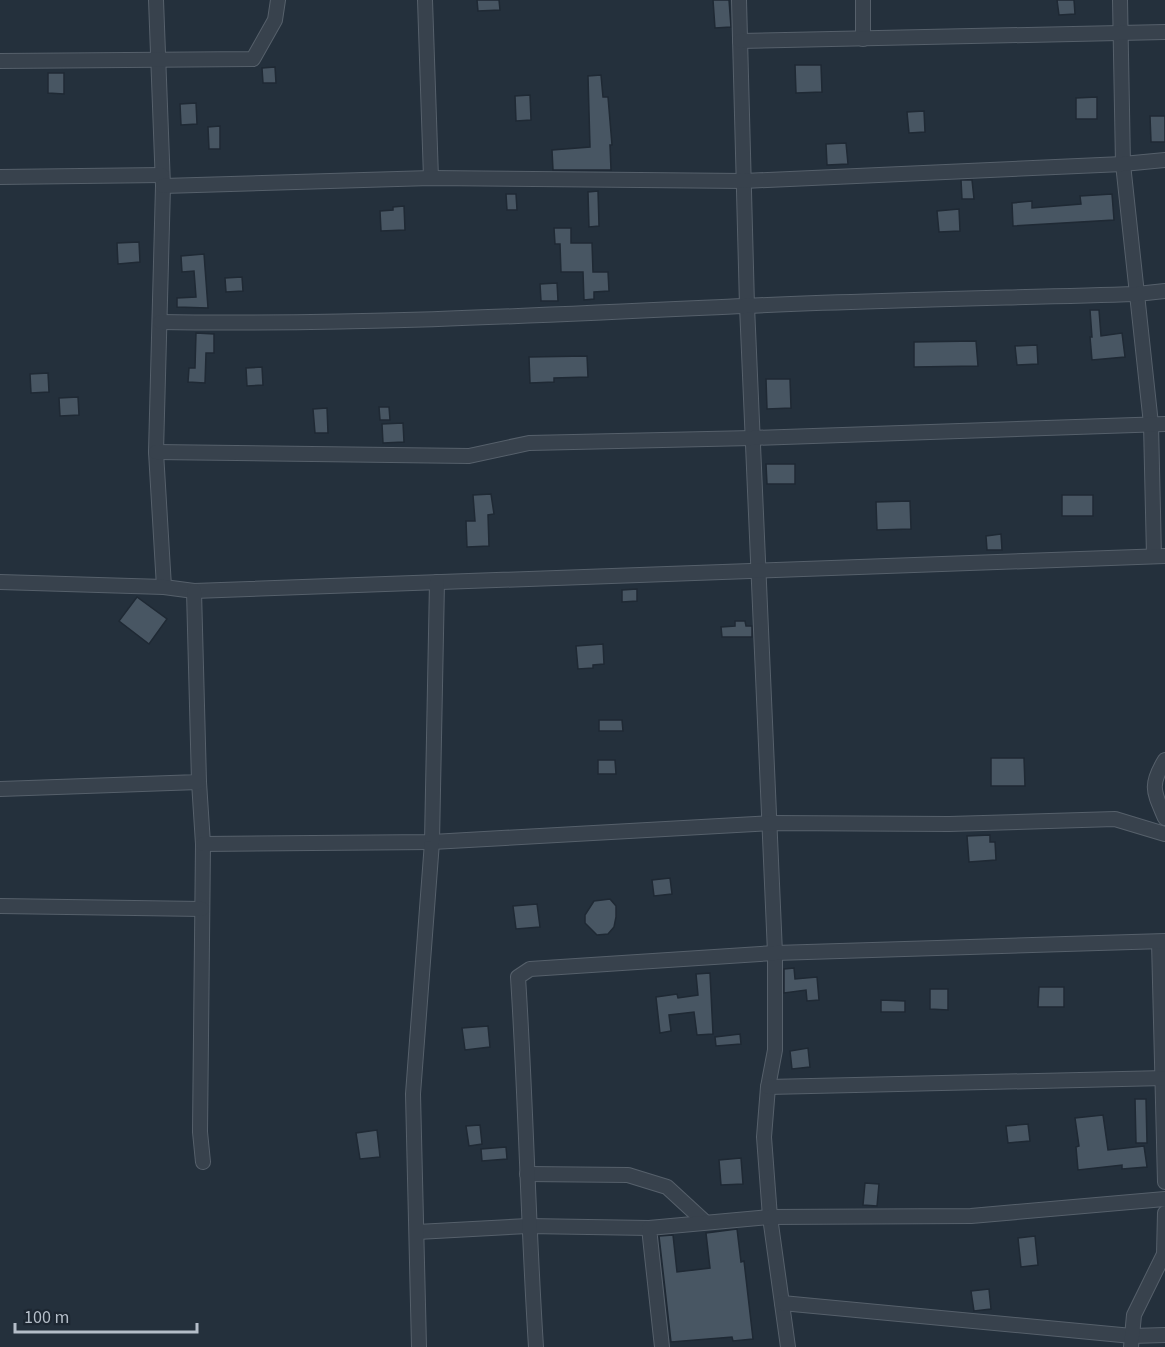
<svg xmlns="http://www.w3.org/2000/svg" width="1165" height="1347" viewBox="0 0 1165 1347" font-family="'Source Sans 3',sans-serif">
  <style>
    .building { fill: #485663; stroke: #1f2934; stroke-width: 1.5 }
    .lines { fill: none; stroke-linecap: round; stroke-linejoin: round }
    .minor-casing { stroke: #56606b; stroke-width: 16 }
    .minor { stroke: #38424d; stroke-width: 14 }
  </style>
  <rect width="100%" height="100%" fill="#24303c"/>
  <g class="building">
    <polygon points="477,0 499,0 500,10 478,11"/>
    <polygon points="713,0 729,0 731,27 715,28"/>
    <polygon points="1057,0 1074,0 1075,14 1059,15"/>
    <polygon points="795,65 821,65 822,92 796,93"/>
    <polygon points="275,67 276,83 263,83 262,68"/>
    <polygon points="48,73 64,73 64,94 48,93"/>
    <polygon points="601,75 603,97 608,97 612,145 610,145 611,170 553,170 552,150 590,147 588,76"/>
    <polygon points="530,95 531,120 516,121 515,96"/>
    <polygon points="1097,97 1097,119 1076,119 1076,98"/>
    <polygon points="196,103 197,124 181,125 180,104"/>
    <polygon points="924,111 925,132 909,133 907,112"/>
    <polygon points="1150,116 1165,116 1165,142 1151,142"/>
    <polygon points="220,126 220,149 209,149 208,127"/>
    <polygon points="846,143 848,164 827,165 826,144"/>
    <polygon points="961,180 972,180 974,199 962,199"/>
    <polygon points="598,191 599,226 589,227 588,192"/>
    <polygon points="506,194 516,194 517,210 507,210"/>
    <polygon points="1112,194 1114,220 1013,226 1012,203 1032,201 1032,208 1081,204 1080,196"/>
    <polygon points="404,206 405,230 381,231 380,211 393,210 393,207"/>
    <polygon points="959,209 960,231 939,232 937,211"/>
    <polygon points="554,228 571,228 571,243 592,243 593,272 608,272 609,291 594,292 594,299 584,300 583,272 561,272 560,244 555,244"/>
    <polygon points="139,242 140,262 118,264 117,243"/>
    <polygon points="204,254 208,308 177,307 177,298 196,297 194,271 182,272 181,256"/>
    <polygon points="242,277 243,291 226,292 225,278"/>
    <polygon points="557,283 558,301 541,301 540,284"/>
    <polygon points="1090,310 1099,310 1101,336 1122,333 1125,357 1092,360 1090,337 1092,337"/>
    <polygon points="196,333 214,334 214,353 206,353 205,383 188,382 189,368 195,368"/>
    <polygon points="976,341 978,366 914,367 914,342"/>
    <polygon points="1037,345 1038,364 1017,365 1015,346"/>
    <polygon points="587,356 588,377 554,378 554,382 530,383 529,357"/>
    <polygon points="262,367 263,385 247,386 246,368"/>
    <polygon points="48,373 49,392 31,393 30,374"/>
    <polygon points="766,379 790,379 791,408 767,409"/>
    <polygon points="78,397 79,415 60,416 59,398"/>
    <polygon points="379,407 389,407 390,420 380,420"/>
    <polygon points="327,408 328,433 315,433 313,409"/>
    <polygon points="403,423 404,442 383,443 382,424"/>
    <polygon points="766,464 795,464 795,484 767,484"/>
    <polygon points="491,494 494,514 488,515 489,546 467,547 466,521 475,521 473,495"/>
    <rect x="1062" y="495" width="31" height="21"/>
    <polygon points="910,501 911,529 877,530 876,502"/>
    <polygon points="1001,534 1002,550 987,550 986,536"/>
    <polygon points="637,589 637,601 622,602 622,590"/>
    <polygon points="137,597 167,619 149,644 119,621"/>
    <polygon points="735,621 745,621 746,626 752,626 752,637 722,637 721,627 735,626"/>
    <polygon points="603,644 604,664 593,665 593,668 578,669 576,646"/>
    <polygon points="599,720 622,720 623,731 599,731"/>
    <polygon points="991,758 1024,758 1025,786 991,786"/>
    <polygon points="598,760 615,760 616,774 598,774"/>
    <polygon points="990,835 990,842 995,842 996,860 969,862 967,836"/>
    <polygon points="670,878 672,894 654,896 652,880"/>
    <polygon points="610,899 616,906 616,917 614,927 608,934 597,935 585,923 585,915 594,901"/>
    <polygon points="537,904 540,927 516,929 513,906"/>
    <polygon points="794,968 795,979 817,977 819,1000 807,1001 806,990 784,993 784,969"/>
    <polygon points="710,973 713,1034 697,1035 694,1012 669,1015 671,1031 660,1033 656,997 677,994 678,998 698,995 696,974"/>
    <polygon points="1039,987 1064,987 1064,1007 1038,1007"/>
    <polygon points="930,989 948,989 948,1010 930,1009"/>
    <polygon points="881,1000 905,1001 905,1012 881,1012"/>
    <polygon points="488,1026 490,1047 465,1050 462,1028"/>
    <polygon points="740,1034 741,1044 716,1046 715,1037"/>
    <polygon points="808,1048 810,1067 792,1069 790,1051"/>
    <polygon points="1135,1099 1146,1099 1147,1143 1136,1143"/>
    <polygon points="1103,1115 1108,1150 1144,1146 1147,1167 1122,1169 1122,1165 1078,1170 1076,1147 1079,1146 1075,1118"/>
    <polygon points="1028,1124 1030,1141 1008,1143 1006,1126"/>
    <polygon points="480,1125 482,1144 469,1146 466,1126"/>
    <polygon points="377,1130 380,1157 360,1159 356,1133"/>
    <polygon points="506,1147 507,1159 482,1161 481,1149"/>
    <polygon points="741,1158 743,1184 721,1185 719,1160"/>
    <polygon points="865,1183 879,1184 877,1206 863,1205"/>
    <polygon points="737,1229 741,1262 744,1261 753,1339 733,1341 732,1337 671,1342 659,1236 673,1235 677,1272 710,1268 706,1233"/>
    <polygon points="1035,1236 1038,1265 1021,1267 1018,1238"/>
    <polygon points="989,1289 991,1309 974,1311 971,1291"/>
  </g>
  <g class="lines">
    <defs>
      <g id="minor">
        <polyline points="156,0 163,186 156,452 164,587"/>
        <polyline points="425,0 431,178"/>
        <polyline points="739,0 747,306 775,953 775,1050 768,1087 764,1137 770,1217 788,1347"/>
        <polyline points="863,0 863,39"/>
        <polyline points="1120,0 1123,164 1151,424 1154,556"/>
        <polyline points="740,41 1165,32"/>
        <polyline points="0,61 253,59 275,20 278,0"/>
        <polyline points="0,177 162,175"/>
        <polyline points="163,186 431,178 744,181 1123,164 1165,160"/>
        <path d="M 160,322 C 355,325 550,315 744,306 C 875,300 1006,298 1137,294 L 1165,291"/>
        <polyline points="156,452 469,456 529,443 752,438 1165,424"/>
        <polyline points="0,582 164,587 194,591 1165,556"/>
        <path d="M 1165,760 C 1149,786 1154,792 1165,818"/>
        <polyline points="199,782 203,844 200,1132 203,1162"/>
        <polyline points="0,789 199,782 194,591"/>
        <polyline points="203,844 432,842 771,823 949,824 1115,819 1165,834"/>
        <polyline points="0,906 202,909"/>
        <polyline points="1159,942 1165,1182"/>
        <polyline points="768,1087 1165,1078"/>
        <polyline points="527,1174 628,1175 667,1187 705,1222"/>
        <polyline points="417,1232 528,1226 649,1228"/>
        <polyline points="782,1303 1132,1336 1165,1335"/>
        <polyline points="419,1347 413,1094 432,842 437,582"/>
        <path d="M 536,1347 C 528,1224 526,1101 518,977 L 530,969 L 775,953 L 1165,941"/>
        <polyline points="662,1347 649,1228 770,1217 971,1216 1165,1199"/>
        <polyline points="1131,1347 1134,1315 1164,1254 1165,1213"/>
      </g>
    </defs>
    <use href="#minor" class="minor-casing"/>
    <use href="#minor" class="minor"/>
  </g>
  <path d="M15 1323v9h182v-9" fill="none" stroke="#b4bdc8" stroke-width="3"/>
  <text x="24" y="1323" font-size="18" fill="#b4bdc8" stroke="#1d2732" stroke-width="4.5" paint-order="stroke">100 m</text>
</svg>
